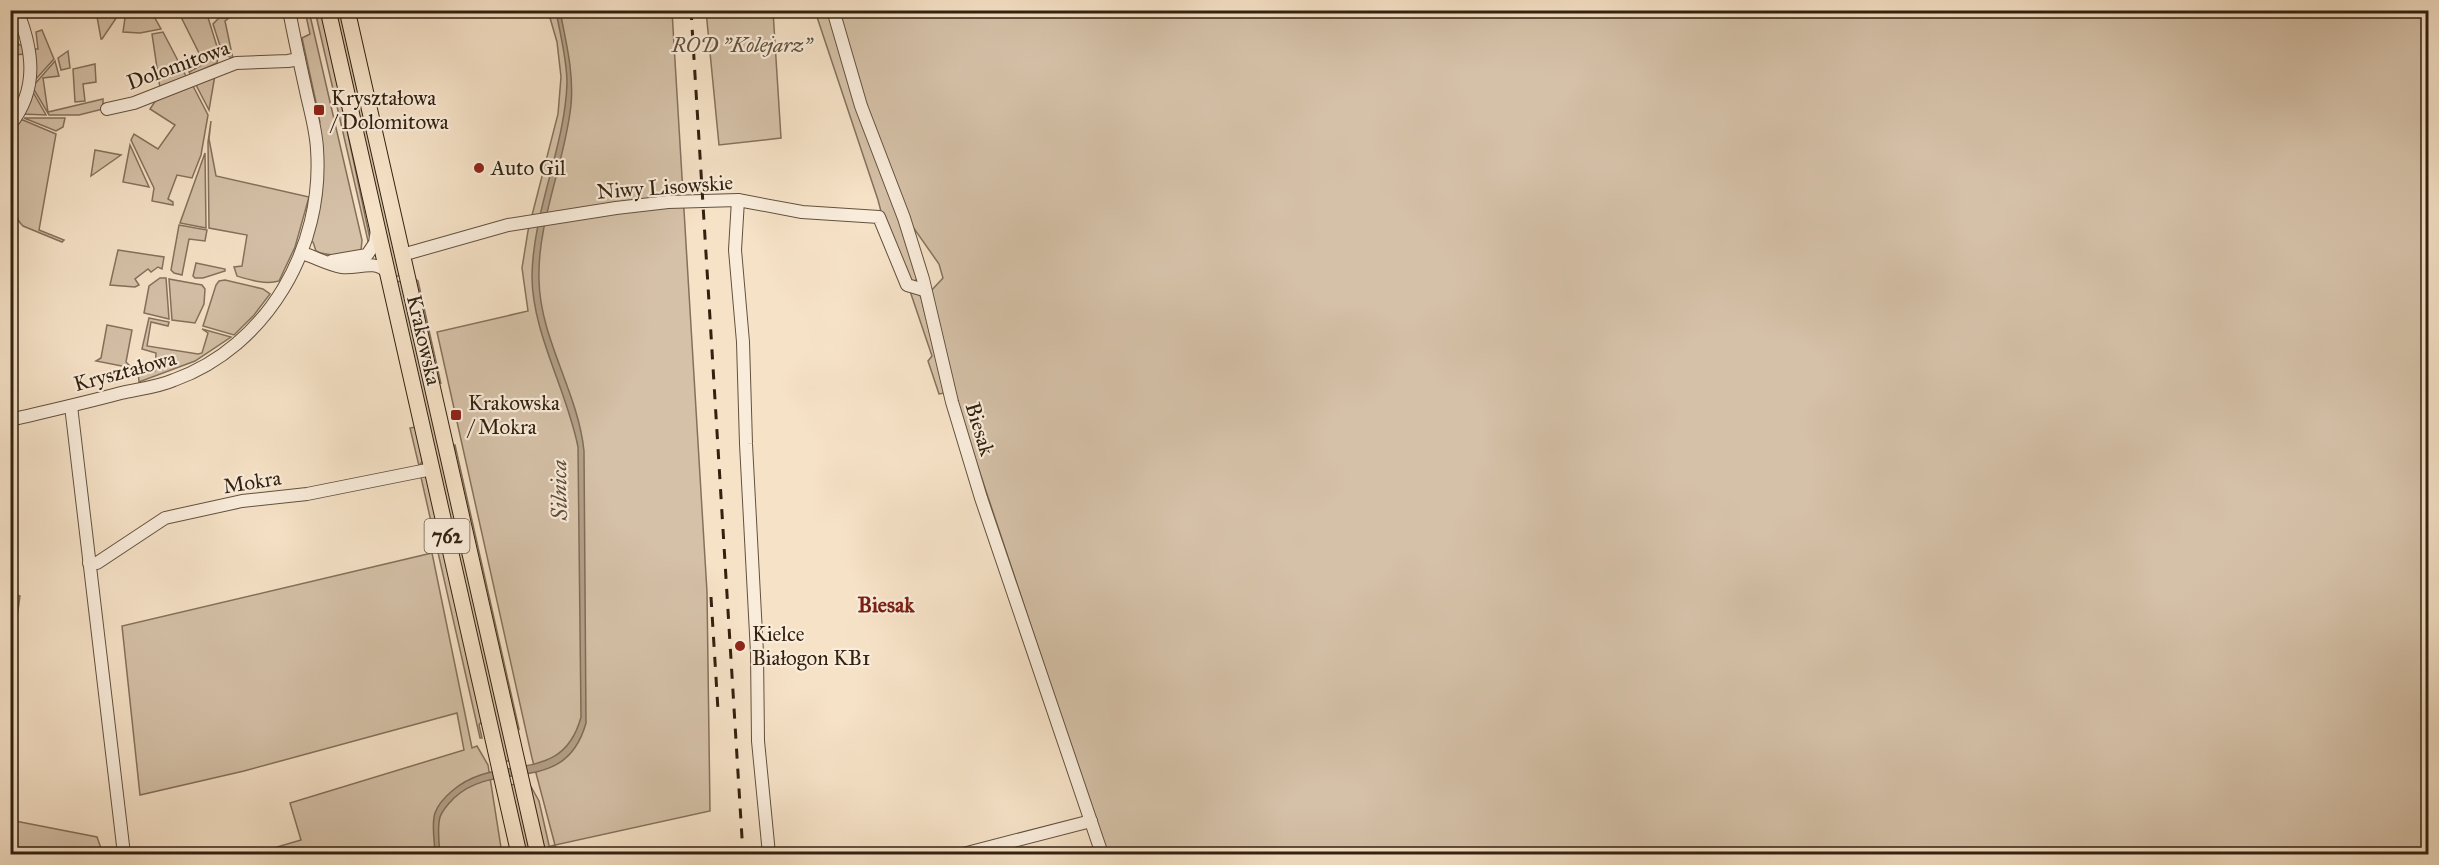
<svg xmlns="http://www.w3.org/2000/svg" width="2439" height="865" viewBox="0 0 2439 865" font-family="'IM FELL Great Primer',serif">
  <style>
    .green { fill: #d5c1a8; stroke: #84715c; stroke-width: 1.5 }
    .water { fill: #b3a088; stroke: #7f6d58; stroke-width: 1.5 }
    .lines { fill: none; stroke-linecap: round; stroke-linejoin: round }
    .minor-casing { stroke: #63513d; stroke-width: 14 }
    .major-casing { stroke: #32210f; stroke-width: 17 }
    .minor { stroke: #f9ecdb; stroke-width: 12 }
    .major { stroke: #f6e2c7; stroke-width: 15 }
    .rail { stroke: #32210f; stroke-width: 3; stroke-dasharray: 10 10; stroke-linecap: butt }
    .poi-dot { fill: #8f2418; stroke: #f9ecdb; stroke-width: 2 }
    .labels { text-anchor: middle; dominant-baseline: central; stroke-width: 4.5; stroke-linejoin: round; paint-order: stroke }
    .shield { fill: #f9ecdb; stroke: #6e5e4c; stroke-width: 1.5 }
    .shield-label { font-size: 20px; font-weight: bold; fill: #32210f }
    .park-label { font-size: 21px; font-style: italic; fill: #63513d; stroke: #f9ecdb }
    .street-label { font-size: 21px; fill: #32210f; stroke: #f9ecdb }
    .poi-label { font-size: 21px; fill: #32210f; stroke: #f9ecdb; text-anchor: start }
    .water-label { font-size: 22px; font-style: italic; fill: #5f4d39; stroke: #f9ecdb }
    .neighbourhood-label { font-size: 22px; font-weight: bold; fill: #7a1f14; stroke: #f9ecdb }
  </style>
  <rect width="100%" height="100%" fill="#f6e2c7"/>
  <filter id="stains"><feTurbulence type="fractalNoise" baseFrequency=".00333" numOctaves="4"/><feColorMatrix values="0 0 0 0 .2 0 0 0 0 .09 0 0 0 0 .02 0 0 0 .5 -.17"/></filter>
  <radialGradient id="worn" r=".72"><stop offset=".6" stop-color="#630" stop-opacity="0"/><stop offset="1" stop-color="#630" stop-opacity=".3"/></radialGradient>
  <g class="green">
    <polygon points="96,11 121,11 102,39 101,39"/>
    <polygon points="126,11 151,11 161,29 140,33 123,32"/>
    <polygon points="178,11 206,11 219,53 217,63 191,75 189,72 200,66 198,62 202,59"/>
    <path d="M 305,11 L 309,11 L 362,240 L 361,251 C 346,254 330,258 316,251 L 313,242 L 310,241 L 317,123 L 320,122 L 318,115 L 322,113 L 320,106 L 317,107 L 302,38 L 310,34 Z"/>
    <polygon points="315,11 322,11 370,239 367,250 368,241"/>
    <polygon points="334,11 341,11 400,276 394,276"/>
    <polygon points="548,11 672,11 707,592 710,811 555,845 557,854 553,854 551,846 555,845 532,758 437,332 528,311 522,268 528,231 558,114 561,77 557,42"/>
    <polygon points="706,11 773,11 781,138 719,145"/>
    <polygon points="815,11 830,11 903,227 917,278 914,283 908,282 883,219 878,200"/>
    <polygon points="837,11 2428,11 2428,854 1107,854 955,398 929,293 943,278 939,264 908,220 872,126"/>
    <polygon points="219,18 229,18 225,21 233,59 222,52 213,24"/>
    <polygon points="10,22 19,45 24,45 27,54 11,55"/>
    <polygon points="42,30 54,59 35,80 33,49 38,49 36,32"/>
    <polygon points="163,32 187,78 160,88 152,34"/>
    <polygon points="68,51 70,68 61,70 58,58"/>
    <polygon points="55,61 59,76 43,78 48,112 103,99 103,109 79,115 49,115 33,88 34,85"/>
    <polygon points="95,64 96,82 83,84 85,101 75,102 73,69"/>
    <polygon points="215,75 209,110 195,83"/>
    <polygon points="193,86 208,115 201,155 192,178 177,175 168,199 173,202 173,205 152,201 154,188 131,140 134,134 158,149 175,125 150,109 156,100"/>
    <polygon points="33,92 46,115 22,114"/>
    <polygon points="24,118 65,118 63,127 56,131"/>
    <path d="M 23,120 L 56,134 L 39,230 L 64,240 L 62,242 L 23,226 C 3,207 11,155 10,129 L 17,121 Z"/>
    <path d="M 211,121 L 209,139 L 216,176 L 309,197 L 295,247 L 279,281 C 266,285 250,280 237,276 L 234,267 L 242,266 L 247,235 L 209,228 L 208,142 Z"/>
    <polygon points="130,145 149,187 123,182"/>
    <polygon points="95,150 121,155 91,176"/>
    <polygon points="205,153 206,228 180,223"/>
    <polygon points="179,225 207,230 205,241 189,239 182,275 174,273 171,270"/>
    <polygon points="118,250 164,257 162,269 158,267 151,272 148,269 135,279 139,285 135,287 110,285"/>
    <polygon points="196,263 225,269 225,271 203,278 195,278 193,276"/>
    <polygon points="413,277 418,281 441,384 432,365"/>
    <polygon points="160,278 166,278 169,319 144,313 149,286"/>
    <polygon points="169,279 202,285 205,289 204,304 195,323 172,320"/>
    <polygon points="225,280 263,289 270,294 254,315 234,335 203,326 216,285 219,281"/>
    <polygon points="402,281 510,761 504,761 395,282"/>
    <polygon points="910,291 918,293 921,297 945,393 939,394 928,361 932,356"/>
    <polygon points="149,318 169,322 168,326 151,322 147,346 198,354 202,353 208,333 202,329 231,337 195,361 139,382 138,369 155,371 156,353 142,349"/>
    <polygon points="107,325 132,330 126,362 132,368 96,361 101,358"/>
    <polygon points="415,427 424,459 419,466 410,428"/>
    <polygon points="454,445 455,445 519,729 514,726 458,479"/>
    <polygon points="420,473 426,475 483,720 479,725 482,738 480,738"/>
    <polygon points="432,553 472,748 477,746 488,765 502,854 253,854 301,840 290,803 464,750 457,713 244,771 140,795 122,626"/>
    <polygon points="11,593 20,596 15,631 11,630"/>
    <polygon points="529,783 539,801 551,854 544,854"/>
    <polygon points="516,784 531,854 525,854 510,785"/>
    <polygon points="10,820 97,837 103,854 11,854"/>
  </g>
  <path class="water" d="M 556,11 L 560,11 C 566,42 574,73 571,105 C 565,163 537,222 539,280 C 540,339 578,392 584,451 L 586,723 C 565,798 496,758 454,798 C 448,804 443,809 440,817 C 437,828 439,843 440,854 L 435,854 C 435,842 431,825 435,813 C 438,804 445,797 452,791 C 498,751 562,788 581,717 L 578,447 C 567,390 532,333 532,276 C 533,210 565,147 567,83 C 567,59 560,34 556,11 Z"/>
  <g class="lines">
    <defs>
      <g id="minor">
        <polyline points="833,10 861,106 904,218 923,279 952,402 981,498 1102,854"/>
        <polyline points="107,109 134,103 236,63 288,61 299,59"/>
        <path d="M 10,125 C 39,89 33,50 17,10"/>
        <polyline points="738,200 735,250 743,342 746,444 757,653 758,741 769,854"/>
        <path d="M 302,253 C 315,257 329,265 342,267 C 358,269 374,259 387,272"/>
        <polyline points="402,255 508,225 616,208 668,202 738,200 802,212 879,217 907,285 924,290"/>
        <polyline points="332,261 367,255 375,243 377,230"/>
        <polyline points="71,406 124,854"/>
        <path d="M 10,420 C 48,411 84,403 121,393 C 139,389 158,387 174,380 C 268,346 324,247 317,149 C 316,129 310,110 306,91 C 300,64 294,37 289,10"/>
        <polyline points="89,563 97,563 165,518 242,501 307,494 432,469"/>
        <polyline points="963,854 1091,821"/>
      </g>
      <g id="major">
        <polyline points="328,10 519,854"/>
        <polyline points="347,10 538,854"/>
      </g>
    </defs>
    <use href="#minor" class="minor-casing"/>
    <use href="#major" class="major-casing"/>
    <use href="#minor" class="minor"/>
    <use href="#major" class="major"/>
    <g class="rail">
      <polyline points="691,10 743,854"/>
      <polyline points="711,597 718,710"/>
    </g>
  </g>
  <g class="poi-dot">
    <rect x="313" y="104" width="12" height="12" rx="3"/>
    <circle cx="479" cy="168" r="6"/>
    <rect x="450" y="409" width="12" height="12" rx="3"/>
    <circle cx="740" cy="646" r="6"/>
  </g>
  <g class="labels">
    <rect class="shield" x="424.5" y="519" width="45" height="34" rx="4.5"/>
    <g class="shield-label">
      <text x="447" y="536">762</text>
    </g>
    <g class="park-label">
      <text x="742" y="45">ROD "Kolejarz"</text>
    </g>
    <g class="street-label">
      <text transform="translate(178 65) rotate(-20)">Dolomitowa</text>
      <text transform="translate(665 187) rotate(-4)">Niwy Lisowskie</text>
      <text transform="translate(424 340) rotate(77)">Krakowska</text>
      <text transform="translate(125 371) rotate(-15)">Kryształowa</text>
      <text transform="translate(980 429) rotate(73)">Biesak</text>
      <text transform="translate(252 482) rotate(-9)">Mokra</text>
    </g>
    <g class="poi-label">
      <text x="331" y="98">Kryształowa<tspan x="331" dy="24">/ Dolomitowa</tspan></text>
      <text x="491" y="168">Auto Gil</text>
      <text x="468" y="403">Krakowska<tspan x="468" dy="24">/ Mokra</tspan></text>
      <text x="752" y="634">Kielce<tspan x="752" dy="24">Białogon KB1</tspan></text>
    </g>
    <g class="water-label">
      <text transform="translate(559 490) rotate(-91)">Silnica</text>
    </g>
    <g class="neighbourhood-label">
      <text x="886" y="604">Biesak</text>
    </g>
  </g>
  <rect width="2439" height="865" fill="none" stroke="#f6e2c7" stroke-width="36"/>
  <rect x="12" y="12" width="2415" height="841" fill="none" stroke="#32210f" stroke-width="3"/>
  <rect x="18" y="18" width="2403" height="829" fill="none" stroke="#32210f" stroke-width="1.5"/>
  <rect width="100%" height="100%" filter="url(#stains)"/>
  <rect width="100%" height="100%" fill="url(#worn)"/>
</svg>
